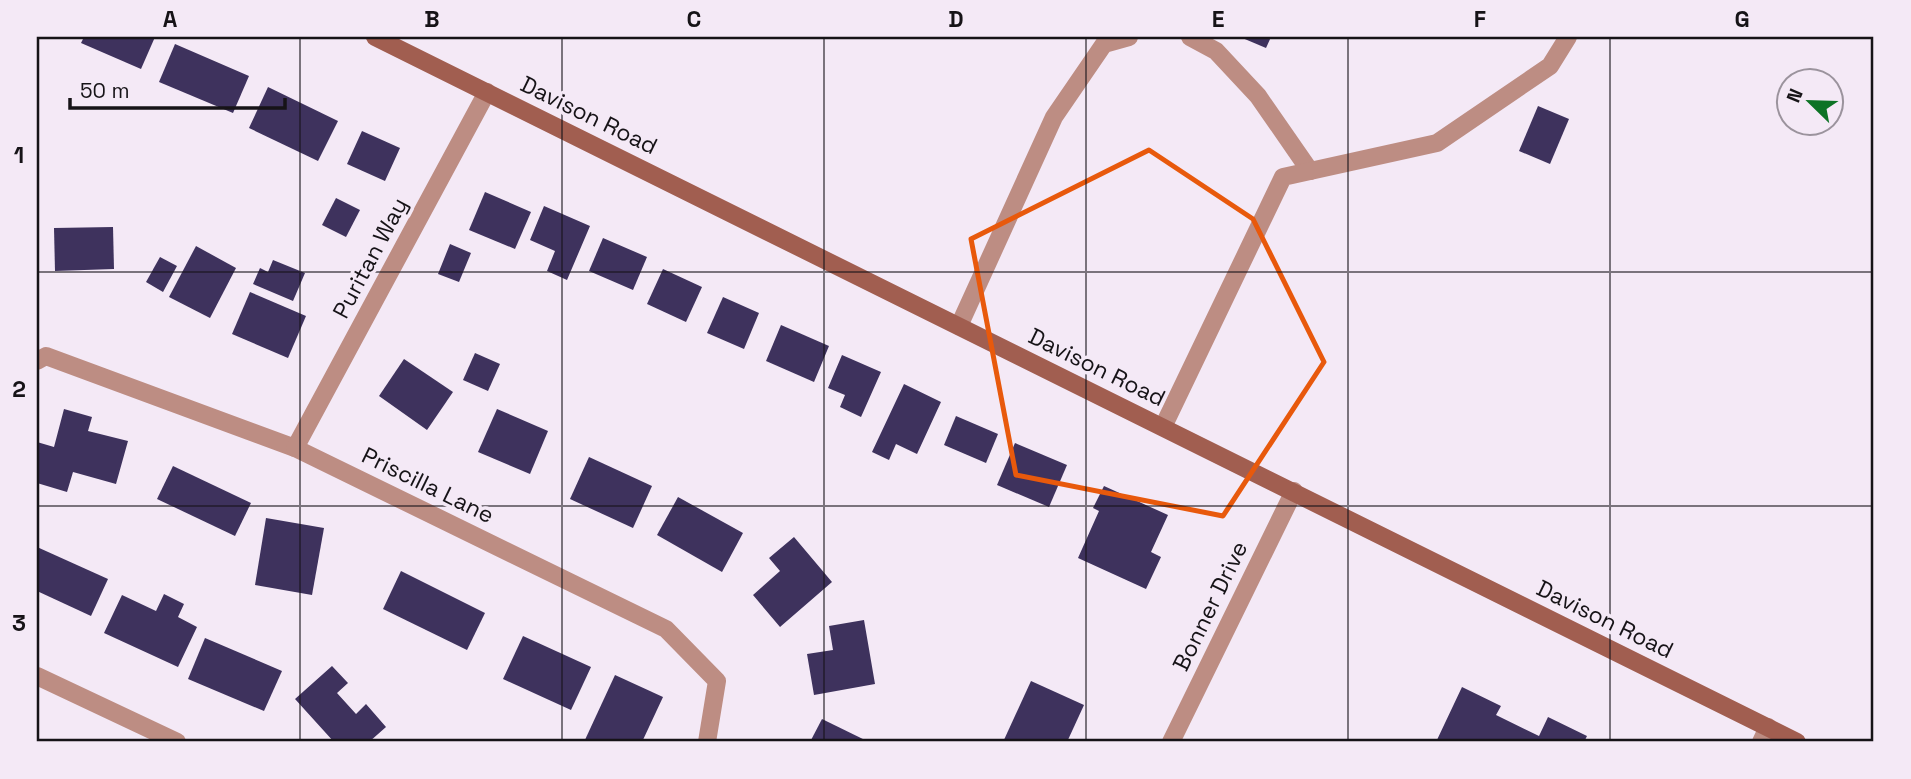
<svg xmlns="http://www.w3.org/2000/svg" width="1911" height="779" viewBox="0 0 1911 779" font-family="'Space Grotesk',sans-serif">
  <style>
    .building { fill: #3e325d }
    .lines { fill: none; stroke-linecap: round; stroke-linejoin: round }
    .lane { stroke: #bd8d83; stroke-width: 18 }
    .street { stroke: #bd8d83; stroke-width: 18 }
    .secondary { stroke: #a15e50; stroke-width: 18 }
    .marked { fill: none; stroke: #e8590c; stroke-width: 5; stroke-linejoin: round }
    .grid { fill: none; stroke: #161317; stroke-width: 2; stroke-opacity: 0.55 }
    .labels { text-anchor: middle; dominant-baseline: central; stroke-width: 7; stroke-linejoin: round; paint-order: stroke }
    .street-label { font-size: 23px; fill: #161317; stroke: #f4e9f6 }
    .neatline { fill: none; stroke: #161317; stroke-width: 2.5 }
    .grid-label { font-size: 23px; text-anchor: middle; font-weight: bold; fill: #161317 }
  </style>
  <rect width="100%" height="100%" fill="#f4e9f6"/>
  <g class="building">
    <polygon points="84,37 155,37 141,69 81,43"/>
    <polygon points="1240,37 1271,37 1266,48"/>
    <polygon points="175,44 249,76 233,113 159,82"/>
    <polygon points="268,87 338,121 318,161 249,128"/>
    <polygon points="1538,106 1569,119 1550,164 1519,151"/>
    <polygon points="362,131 400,148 385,181 347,164"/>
    <polygon points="485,192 531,212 515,249 469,230"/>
    <polygon points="336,198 360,210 346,237 322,225"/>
    <polygon points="544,206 590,226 567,280 547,271 555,251 530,240"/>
    <polygon points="113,227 114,269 55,271 54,228"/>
    <polygon points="603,238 647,257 633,290 589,271"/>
    <polygon points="450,244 471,253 459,282 438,274"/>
    <polygon points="196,246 236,268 210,318 169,297"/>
    <polygon points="160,257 177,266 163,292 146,282"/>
    <polygon points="273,260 305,273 293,301 253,284 260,268 268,272"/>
    <polygon points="663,269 702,287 686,322 647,304"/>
    <polygon points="250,292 306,316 288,358 232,334"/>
    <polygon points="723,297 759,313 744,349 707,333"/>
    <polygon points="781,325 829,346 814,382 766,361"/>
    <polygon points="475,353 500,364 488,391 463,380"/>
    <polygon points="842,355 881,372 861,417 840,407 845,395 828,388"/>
    <polygon points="404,359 453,392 427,430 379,396"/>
    <polygon points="904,384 941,402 917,454 896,444 889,460 872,452"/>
    <polygon points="64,409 92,417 88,431 128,441 116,484 73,472 67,492 37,483 37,442 54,447"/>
    <polygon points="497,409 548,431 530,474 478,452"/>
    <polygon points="956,416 998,434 986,463 944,445"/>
    <polygon points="1015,443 1067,465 1049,507 997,485"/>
    <polygon points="589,457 652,486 633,528 570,499"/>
    <polygon points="173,466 251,503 235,536 157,499"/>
    <polygon points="1104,486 1168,515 1151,552 1161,557 1146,589 1078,558 1099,511 1093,508"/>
    <polygon points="678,497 743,533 722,572 657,535"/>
    <polygon points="266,518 324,528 312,595 255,585"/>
    <polygon points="794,537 832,582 780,627 753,595 780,571 769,558"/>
    <polygon points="37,547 108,579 91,616 37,591"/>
    <polygon points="401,571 485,613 467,650 383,609"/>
    <polygon points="164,594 184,604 178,617 197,627 178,667 104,633 122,595 156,611"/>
    <polygon points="864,620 875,684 814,695 807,654 833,650 829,626"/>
    <polygon points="523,636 591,667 571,710 503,679"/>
    <polygon points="205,638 282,671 264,711 188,679"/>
    <polygon points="332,666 348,683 337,693 356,714 366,704 386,727 369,742 334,742 295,699"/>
    <polygon points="615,675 663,697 642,742 584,742"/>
    <polygon points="1031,681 1084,705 1067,742 1003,742"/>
    <polygon points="1462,687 1501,706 1496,715 1539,736 1548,717 1587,736 1584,742 1436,742"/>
    <polygon points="822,719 869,742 810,742"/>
  </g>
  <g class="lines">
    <g class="lane">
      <polyline points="1190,37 1216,51 1258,96 1310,171"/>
      <polyline points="959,326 1054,117 1104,44 1129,37"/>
      <polyline points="1163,427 1283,177 1437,143 1550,66 1568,37"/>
      <polyline points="1761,742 1768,727"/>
    </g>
    <g class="street">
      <polyline points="37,361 46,356 295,448 666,629 717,681 707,742"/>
      <polyline points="295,448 487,92"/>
      <polyline points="37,676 177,742"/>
      <polyline points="1171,742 1294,491"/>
    </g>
    <polyline class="secondary" points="375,37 1797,742"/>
  </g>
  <path class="marked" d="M 1149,150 L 1253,219 L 1324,362 L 1223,516 L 1016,475 L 971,239 Z"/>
  <path class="grid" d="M 300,37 L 300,742M 562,37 L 562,742M 824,37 L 824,742M 1086,37 L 1086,742M 1348,37 L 1348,742M 1610,37 L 1610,742M 37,272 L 1874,272M 37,506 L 1874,506"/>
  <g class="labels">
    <g class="street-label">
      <text transform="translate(589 115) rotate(26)">Davison Road</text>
      <text transform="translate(370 258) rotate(-62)">Puritan Way</text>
      <text transform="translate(1097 367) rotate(26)">Davison Road</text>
      <text transform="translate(428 485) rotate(26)">Priscilla Lane</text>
      <text transform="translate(1210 606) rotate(-64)">Bonner Drive</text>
      <text transform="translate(1605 619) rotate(26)">Davison Road</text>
    </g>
  </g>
  <rect width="1911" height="779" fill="none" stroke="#f4e9f6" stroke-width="77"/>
  <g transform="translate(1810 102) rotate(293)"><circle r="33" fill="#f4e9f6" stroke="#9b939d" stroke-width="2"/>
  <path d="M0-5L12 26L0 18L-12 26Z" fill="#0d7325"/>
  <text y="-10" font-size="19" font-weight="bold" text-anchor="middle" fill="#161317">N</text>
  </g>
  <path d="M70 98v10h215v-10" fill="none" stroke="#161317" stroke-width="3.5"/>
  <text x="80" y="98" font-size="21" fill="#161317" stroke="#f4e9f6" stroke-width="5" paint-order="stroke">50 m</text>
  <rect x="38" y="38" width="1834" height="702" class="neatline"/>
  <g class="grid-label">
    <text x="170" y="27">A</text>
    <text x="432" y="27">B</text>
    <text x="694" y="27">C</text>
    <text x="956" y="27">D</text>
    <text x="1218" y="27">E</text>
    <text x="1480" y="27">F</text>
    <text x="1742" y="27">G</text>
    <text x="19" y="163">1</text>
    <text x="19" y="397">2</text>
    <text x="19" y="631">3</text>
  </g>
</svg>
